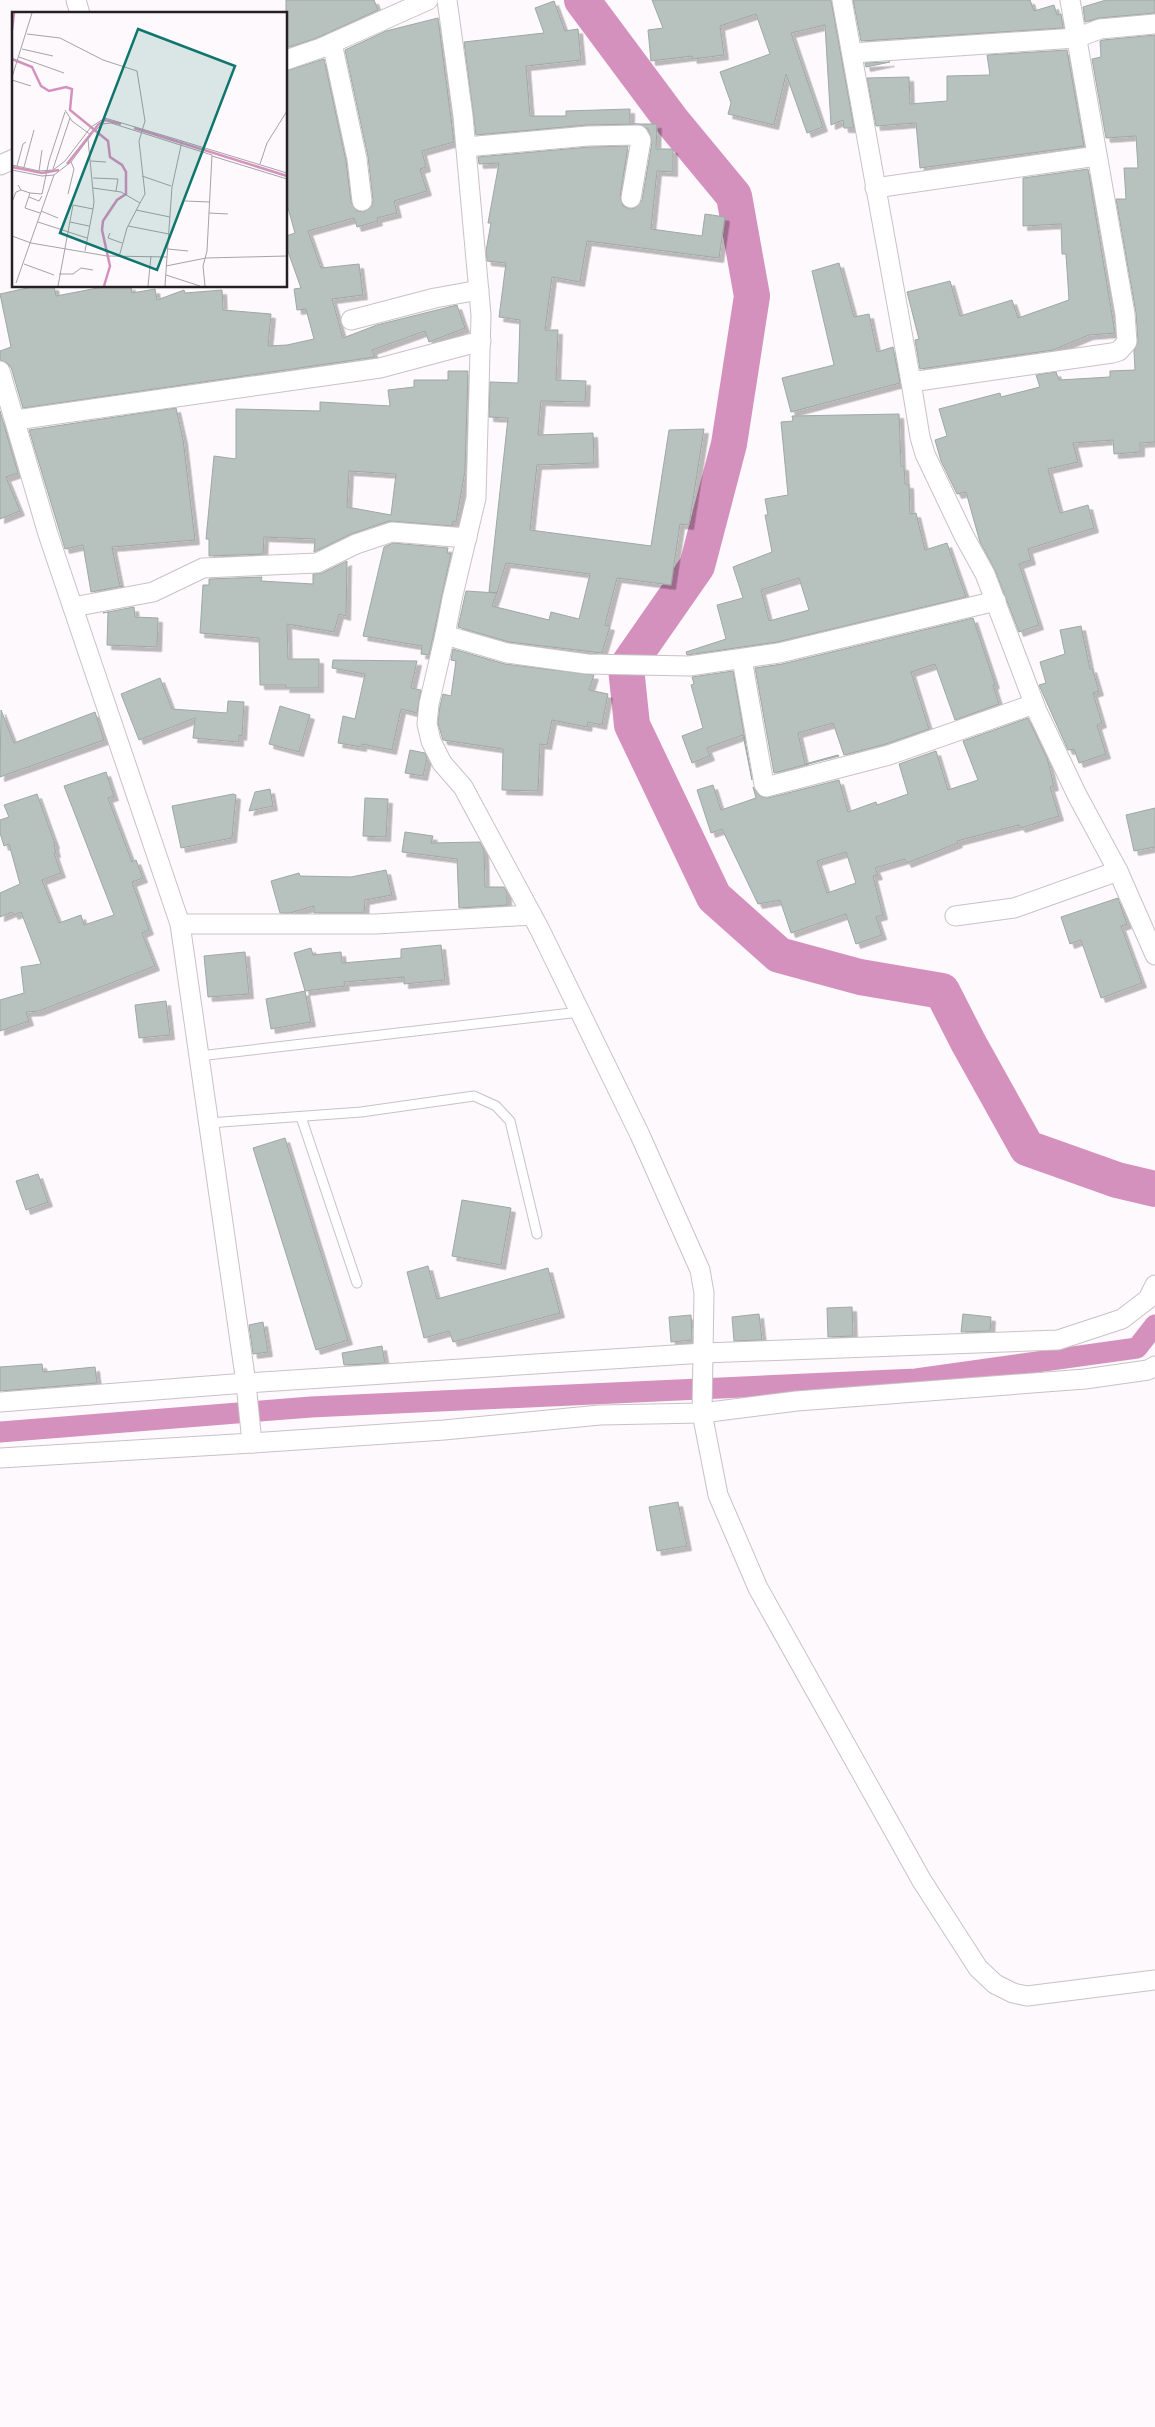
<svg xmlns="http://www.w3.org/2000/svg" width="1155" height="2427" viewBox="0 0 1155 2427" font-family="'Varela Round',sans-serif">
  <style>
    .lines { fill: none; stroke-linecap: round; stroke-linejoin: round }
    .canal { stroke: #d591be; stroke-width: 21 }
    .river { stroke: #d591be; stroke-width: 36 }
    .building { fill: #b7c1bd; stroke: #9ea8a4; fill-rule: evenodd; filter: url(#shadow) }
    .lane-casing { stroke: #cac1c6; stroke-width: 11 }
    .street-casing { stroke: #cac1c6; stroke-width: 21 }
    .lane { stroke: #fff; stroke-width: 9 }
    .street { stroke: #fff; stroke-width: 19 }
    .inset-river { fill: none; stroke: #d591be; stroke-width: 2.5 }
    .inset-road { fill: none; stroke: #a7a3a5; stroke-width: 1 }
    .view { fill: #0f766e; fill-opacity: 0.15; stroke: #0f766e; stroke-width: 2.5 }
    .inset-edge { fill: none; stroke: #252123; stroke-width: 2.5 }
  </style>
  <defs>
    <filter id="shadow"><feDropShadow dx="4.5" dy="4.5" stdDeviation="0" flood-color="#0004"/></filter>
  </defs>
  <rect width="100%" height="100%" fill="#fef9fc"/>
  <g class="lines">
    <polyline class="canal" points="0,1432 311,1407 916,1379 1137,1348 1155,1325"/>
    <polyline class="river" points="582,0 672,121 734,196 752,296 729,444 697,566 626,668 632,725 714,897 779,955 860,977 942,991 968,1042 1027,1148 1117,1180 1155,1189"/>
  </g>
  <g class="building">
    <polygon points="286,0 374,0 378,10 317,38 286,48"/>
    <polygon points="652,0 831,0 854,128 844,128 843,120 831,125 825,25 791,33 823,127 807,133 786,74 774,125 728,114 731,103 720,72 770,54 756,14 720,26 724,55 693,59 692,56 651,61 648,30 663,28"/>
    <polygon points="853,0 1030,0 1034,11 1054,5 1057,15 1061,14 1063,28 861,41"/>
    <polygon points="1106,0 1155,0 1155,13 1099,18 1085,22 1083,7"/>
    <polygon points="554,1 565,31 578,29 581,60 526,66 530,116 566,116 566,111 630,109 630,124 657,124 656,149 673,149 673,172 657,171 651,229 702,236 705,214 725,217 719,258 587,241 580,282 552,277 545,330 558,330 556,380 586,381 585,402 541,401 538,435 593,433 594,463 537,465 530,530 651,546 669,430 704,429 689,525 680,524 671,585 617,578 605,625 610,626 602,653 509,642 458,627 466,591 497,593 492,606 549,620 551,612 579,619 590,574 506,563 497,593 489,592 508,418 489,417 490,382 518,383 520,320 499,317 506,263 487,261 486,251 491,223 488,223 499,163 479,164 478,157 589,147 628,146 620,197 623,206 630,209 635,208 642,200 652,142 648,129 638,124 587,125 476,135 464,42 544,33 535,8"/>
    <polygon points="438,18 454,142 422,151 426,167 420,169 427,191 394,201 397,213 377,218 378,221 357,227 354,218 308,231 321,268 359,264 363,295 332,299 343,338 377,325 457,305 465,328 429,342 425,331 372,350 375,357 23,408 11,367 7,363 0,360 0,351 11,347 0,294 36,286 54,286 56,296 108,286 131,286 132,293 155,289 157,300 184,290 185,293 222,290 223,310 271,314 268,346 287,345 314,339 306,309 297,310 294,289 301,288 286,246 286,236 295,233 286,201 286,71 324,59 346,161 351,202 357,211 364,212 372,206 373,200 368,157 345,50 386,31"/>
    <polygon points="1155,35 1155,442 1140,443 1140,452 1114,454 1113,440 1073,443 1078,462 1048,469 1060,513 1088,505 1094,528 1028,549 1031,560 1019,564 1039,625 1019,632 995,570 980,542 966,492 957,494 941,461 935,440 947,436 939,409 1000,393 1001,397 1040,387 1036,375 1056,372 1059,380 1110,377 1110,371 1135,370 1134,351 1138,341 1136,313 1116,199 1126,199 1124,168 1138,168 1136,136 1106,138 1092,59 1101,57 1100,41 1103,40"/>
    <polygon points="1067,50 1084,146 920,168 916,123 876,126 867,78 909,77 910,104 947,101 947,76 990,75 987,55"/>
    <polygon points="890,62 866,67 865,63"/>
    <polygon points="1088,169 1115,333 1089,335 1053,350 920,369 915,340 919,339 907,292 950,281 960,316 1012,300 1018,318 1069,300 1066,254 1062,254 1061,224 1023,226 1023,178"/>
    <polygon points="839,263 854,317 869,314 877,352 893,347 900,383 791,412 782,378 834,365 812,271"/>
    <path d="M 448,371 L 468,371 L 465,471 L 456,522 L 453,521 L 452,526 L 389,521 L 351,534 L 314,552 L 315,539 L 264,537 L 263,554 L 209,556 L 209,539 L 206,539 L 214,456 L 236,459 L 236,409 L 320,411 L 320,402 L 390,406 L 388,390 L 414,387 L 414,380 L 448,380 ZM 349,471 L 396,474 L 391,515 L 347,507 Z"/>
    <polygon points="176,408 183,439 195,540 112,547 120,586 123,586 91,592 83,545 65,549 29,430"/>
    <polygon points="0,411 18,473 6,477 20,511 0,519"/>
    <path d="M 899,414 L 901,466 L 904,466 L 905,484 L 909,484 L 910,514 L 916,513 L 925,550 L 947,543 L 966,597 L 777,642 L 687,655 L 686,652 L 726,639 L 717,605 L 743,598 L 733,567 L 772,552 L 765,515 L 768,515 L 765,499 L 788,495 L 781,422 L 793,421 L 792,416 ZM 799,578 L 809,610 L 769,621 L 761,590 Z"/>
    <polygon points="393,543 448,548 447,553 451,554 429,655 421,654 422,646 363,636 384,547"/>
    <polygon points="347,561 346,616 339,614 334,632 287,624 288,659 319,659 319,688 285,688 286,685 260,685 259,638 200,633 203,585 209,585 209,579 262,577 261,581 313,584 313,574 322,573"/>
    <polygon points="134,607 135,617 158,618 157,647 107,645 108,612 103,613"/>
    <polygon points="973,618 995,684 993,685 999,704 955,720 935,664 911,672 929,729 886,744 844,755 833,723 798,733 805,764 838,755 839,756 774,773 755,668 782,664"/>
    <polygon points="1081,626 1090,669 1092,668 1099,691 1093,693 1102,723 1097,725 1106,754 1079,763 1074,749 1068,750 1039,685 1046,683 1040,662 1065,654 1060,630"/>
    <polygon points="453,649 505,664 594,675 589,690 608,694 602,725 588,722 587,727 552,720 547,745 540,744 538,791 502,790 503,749 443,740 442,737 438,723 440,706 443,694 451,696 456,661 451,660"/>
    <polygon points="333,660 417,661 411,688 421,690 417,713 401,709 392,750 362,744 362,747 338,743 343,716 355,719 365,674 332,668"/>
    <polygon points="733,671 752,780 743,735 707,748 710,756 692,763 682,736 703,728 691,685 694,684 692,677"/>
    <polygon points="160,678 172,709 227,713 228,701 244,702 242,736 239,735 239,742 193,738 195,718 139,740 121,694"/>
    <polygon points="280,706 310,715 299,752 269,744"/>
    <polygon points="1,710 14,743 95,712 104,740 0,777"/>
    <path d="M 1028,718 L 1047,758 L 1054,786 L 1050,787 L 1059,816 L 1021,828 L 1019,825 L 957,841 L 958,843 L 907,863 L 905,859 L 875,868 L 878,875 L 873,876 L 883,915 L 876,917 L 882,935 L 856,944 L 846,914 L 791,933 L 780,900 L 758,904 L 722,829 L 711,833 L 697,790 L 713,785 L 721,810 L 756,798 L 753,787 L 761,797 L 768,798 L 839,780 L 848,812 L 876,802 L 877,805 L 908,794 L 899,764 L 936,751 L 948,790 L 978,780 L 963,741 ZM 846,852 L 856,883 L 827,893 L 817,861 Z"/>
    <polygon points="410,750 425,753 427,758 423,776 405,773"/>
    <polygon points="106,772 114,796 108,798 132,862 136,860 143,878 132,882 149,930 142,933 155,966 39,1011 26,1012 29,1021 0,1031 0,1000 24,993 21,967 41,964 21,912 14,915 12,912 0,917 0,893 20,884 9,844 4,846 0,833 0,820 9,817 4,805 37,794 55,844 54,845 56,853 54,853 61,873 42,880 59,923 81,915 84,925 114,915 64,786"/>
    <polygon points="270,789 273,806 249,811 255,792"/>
    <polygon points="233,794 236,795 232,838 181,848 172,806"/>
    <polygon points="365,798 388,799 386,837 363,836"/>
    <polygon points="1155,808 1155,847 1134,851 1126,815"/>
    <polygon points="405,832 433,836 431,843 480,842 484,850 485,887 504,887 507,892 507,905 459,908 457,859 402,852"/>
    <polygon points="386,870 392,895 365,900 364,913 314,913 314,906 290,913 280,913 271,881 299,873 300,876 351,877"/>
    <polygon points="1118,898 1127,924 1121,926 1142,983 1101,998 1081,940 1070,944 1061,917"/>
    <polygon points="441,945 445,980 404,984 404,977 344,982 345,986 305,991 294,953 311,948 313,955 341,952 342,963 401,958 401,949"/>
    <polygon points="245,952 249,994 208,997 204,956"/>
    <polygon points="305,991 311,1022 271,1029 266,999"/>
    <polygon points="166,1001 170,1035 139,1038 135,1005"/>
    <polygon points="285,1138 348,1340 316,1350 253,1148"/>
    <polygon points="38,1174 48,1202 26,1210 16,1181"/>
    <polygon points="462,1200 511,1208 501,1265 452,1256"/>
    <polygon points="428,1266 437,1299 548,1268 560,1313 453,1342 449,1331 424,1338 407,1272"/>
    <polygon points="852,1307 853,1336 828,1337 827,1308"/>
    <polygon points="759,1314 762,1340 734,1341 732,1317"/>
    <polygon points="963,1314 991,1317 990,1331 961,1332"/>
    <polygon points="691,1315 692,1340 671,1342 669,1317"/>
    <polygon points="263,1322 268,1352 253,1354 249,1325"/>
    <polygon points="382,1346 385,1363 344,1365 342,1353"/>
    <polygon points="42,1364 43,1372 95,1367 97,1383 0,1391 0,1367"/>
    <polygon points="678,1502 687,1546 657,1551 649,1507"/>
  </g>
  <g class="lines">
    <defs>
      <g id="lane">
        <polyline points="199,1056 580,1012"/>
        <polyline points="301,1117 357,1283"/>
        <polyline points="209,1123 361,1112 474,1096 496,1106 510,1121 537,1234"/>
      </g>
      <g id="street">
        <polyline points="76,0 80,14"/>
        <polyline points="447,0 463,116 481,315 476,498 452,599 445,635 507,653 587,664 689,666 779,653 996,601"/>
        <polyline points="842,0 911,382"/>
        <polyline points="1070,0 1125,314 1127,342 1119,351 1112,353 911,382 920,437 925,454 964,536 985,574 1037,711 1077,795 1118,871 1155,955"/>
        <polyline points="332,43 357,159 362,201"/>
        <polyline points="852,53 1076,38 1100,29 1155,24"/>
        <polyline points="286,60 321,48 428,0"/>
        <polyline points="466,147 588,136 638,135 641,140 631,198"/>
        <polyline points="0,165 14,159"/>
        <polyline points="875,188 1097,156"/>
        <polyline points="351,320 435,298 479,290"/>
        <polyline points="0,371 48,534 180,924 246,1383 252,1443 0,1458"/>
        <polyline points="16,420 380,368 481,341"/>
        <polyline points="73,607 153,592 203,568 317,563 356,544 392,532 467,538"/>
        <polyline points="445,635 429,704 427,724 431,741 442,763 463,787 540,930 640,1135 700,1270 704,1293 702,1413 718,1495 758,1588 922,1881 978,1968 995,1984 1013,1993 1027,1996 1155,1980"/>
        <polyline points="742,659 764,784 766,787 889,755 1034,704"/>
        <polyline points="955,916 1014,908 1118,871"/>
        <polyline points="180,924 376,924 532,915"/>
        <polyline points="0,1402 246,1383 704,1353 1058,1340 1122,1319 1148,1299 1155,1285"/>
        <polyline points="252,1443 444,1430 600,1415 702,1413 797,1401 1085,1379 1148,1370 1155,1366"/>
      </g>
    </defs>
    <use href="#lane" class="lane-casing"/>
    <use href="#street" class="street-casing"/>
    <use href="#lane" class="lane"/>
    <use href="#street" class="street"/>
  </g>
  <g transform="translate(12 12)">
    <rect width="275" height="275" fill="#fef9fc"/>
    <path class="inset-river" d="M 0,18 L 2,1M 0,47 L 20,55 L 29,74 L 37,79 L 54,75 L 60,77 L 58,98 L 96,129 L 98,145 L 110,153 L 114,160 L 114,182 L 105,188 L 91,209 L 90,218 L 98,254 L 92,274M 122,116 L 275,164M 55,152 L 86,113 L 93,108 L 109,112M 0,155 L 30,161 L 47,158"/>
    <path class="inset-road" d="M 15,22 L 48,26 L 91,48 L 125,59 L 133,109 L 127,129 L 133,182 L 128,191M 10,37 L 41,44M 7,45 L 52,61M 0,65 L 20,1M 0,68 L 19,74M 79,115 L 84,118 L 90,112 L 99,111 L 200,143 L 195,239 L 191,254 L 193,274M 200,144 L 275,167M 79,149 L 94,150M 248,152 L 255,131 L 275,99M 0,153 L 27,159 L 41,158 L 53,149 L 79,115 L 93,106 L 170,129M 5,154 L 11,132 L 14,130M 12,155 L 22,118M 41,157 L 58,106M 0,158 L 30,164 L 42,163 L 59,150 L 76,127M 27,159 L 30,138M 130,164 L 159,174M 81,166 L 106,167 L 104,179M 81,176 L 109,180 L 128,191 L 115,216 L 107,245M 9,178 L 18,181 L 13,196 L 28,201M 18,181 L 30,182 L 37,149 L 53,100M 56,182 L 62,157 L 59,150M 17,185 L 27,189 L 30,184M 173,189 L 198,190M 0,190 L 4,180 L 9,178 L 6,173M 124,198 L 158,205M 29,199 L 46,206M 197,201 L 216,202M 26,210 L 75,226M 58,210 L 77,214M 116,214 L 157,222M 98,221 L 96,226 L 110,231M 0,224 L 19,231 L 95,244 L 155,245 L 153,274M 156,237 L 176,239M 73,239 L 81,197M 155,245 L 160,175 L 170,129 L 275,161M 12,252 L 42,263M 154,254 L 194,246 L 275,244M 47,262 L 61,262 L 69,256 L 81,258M 154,263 L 188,274M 4,271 L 42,163M 46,274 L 61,193 L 81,197 L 82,190 L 76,127 L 79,123 L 60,109 L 53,98M 136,274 L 139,244"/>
    <path class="view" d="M 126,17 L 223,54 L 145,258 L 48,221 Z"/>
    <rect width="275" height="275" class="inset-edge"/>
  </g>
</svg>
